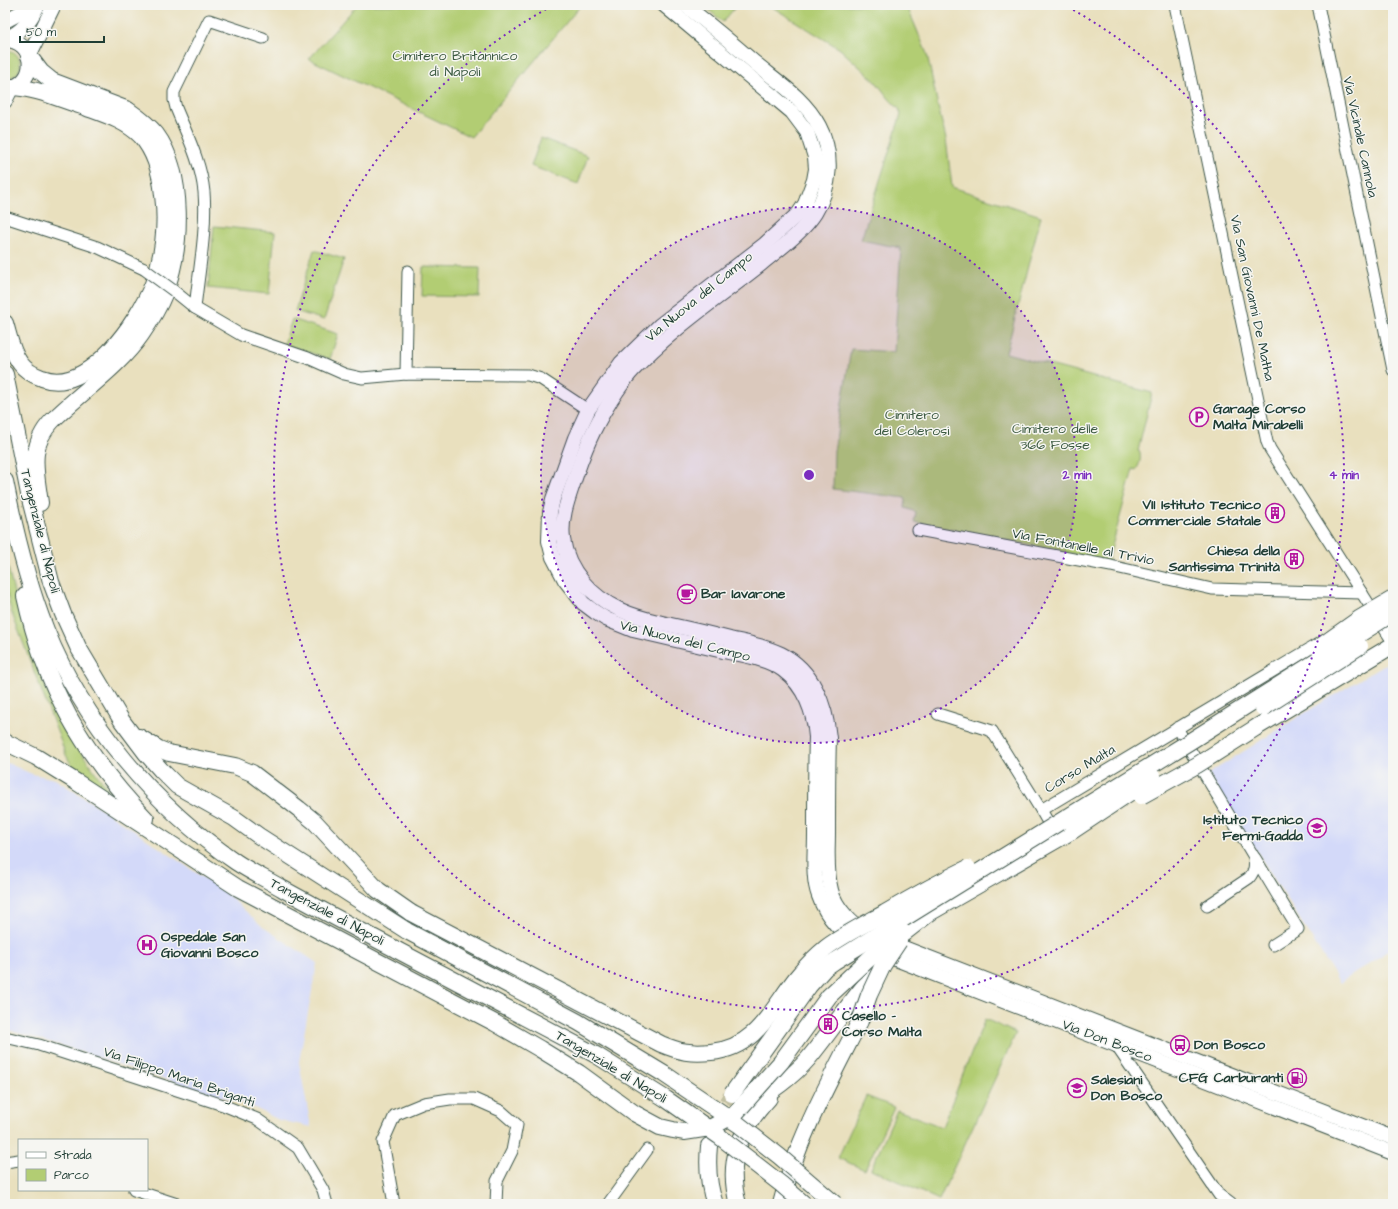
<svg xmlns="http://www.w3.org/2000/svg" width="1398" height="1209" viewBox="0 0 1398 1209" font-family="'Architects Daughter',sans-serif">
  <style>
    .built { fill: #d3d9f9 }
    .green { fill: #b2cd73; stroke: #688554 }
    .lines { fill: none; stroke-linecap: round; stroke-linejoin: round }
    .highway-tunnel { stroke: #c1bfa2; stroke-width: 16; stroke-dasharray: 16 8; stroke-linecap: butt }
    .minor-casing { stroke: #3d5549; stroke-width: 13 }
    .major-casing { stroke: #3d5549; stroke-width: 16 }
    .highway-casing { stroke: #3d5549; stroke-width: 18 }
    .minor { stroke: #fff; stroke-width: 11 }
    .major { stroke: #fff; stroke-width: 14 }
    .highway { stroke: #fff; stroke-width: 16 }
    .minor-bridge-casing { stroke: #3d5549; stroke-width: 13; stroke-linecap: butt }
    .highway-bridge-casing { stroke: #3d5549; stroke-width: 18; stroke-linecap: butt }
    .minor-bridge { stroke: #fff; stroke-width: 11 }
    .highway-bridge { stroke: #fff; stroke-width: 16 }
    .ring { fill: none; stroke: #7b2cbf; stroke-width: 2; stroke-dasharray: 2 4 }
    .labels { text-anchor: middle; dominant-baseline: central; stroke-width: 3; stroke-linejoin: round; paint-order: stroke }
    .park-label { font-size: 14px; fill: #3c5a41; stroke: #f6f6f2 }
    .street-label { font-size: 14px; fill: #1f3d34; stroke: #f6f6f2 }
    .poi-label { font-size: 14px; font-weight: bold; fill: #1f3d34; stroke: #f6f6f2; text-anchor: start }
    .centre { fill: #7b2cbf; stroke: #f6f6f2; stroke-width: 2 }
    .ring-label { font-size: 12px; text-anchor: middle; font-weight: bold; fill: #7b2cbf; stroke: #f6f6f2; stroke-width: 3; stroke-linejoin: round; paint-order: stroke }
  </style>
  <rect width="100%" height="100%" fill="#f6f6f2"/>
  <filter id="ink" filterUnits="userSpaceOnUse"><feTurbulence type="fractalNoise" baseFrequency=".025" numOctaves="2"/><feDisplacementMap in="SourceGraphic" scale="8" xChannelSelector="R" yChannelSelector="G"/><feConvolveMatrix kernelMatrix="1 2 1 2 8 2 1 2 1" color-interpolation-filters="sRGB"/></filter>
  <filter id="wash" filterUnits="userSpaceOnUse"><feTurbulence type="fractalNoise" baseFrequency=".012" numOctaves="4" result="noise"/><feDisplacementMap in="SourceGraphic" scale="16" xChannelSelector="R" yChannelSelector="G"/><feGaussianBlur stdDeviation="0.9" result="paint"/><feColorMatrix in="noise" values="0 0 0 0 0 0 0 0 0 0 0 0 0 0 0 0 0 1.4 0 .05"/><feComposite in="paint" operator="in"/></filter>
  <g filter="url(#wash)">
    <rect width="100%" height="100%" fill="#e9e0be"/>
    <g class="built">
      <polygon points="1387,663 1393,673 1393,948 1340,983 1208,774 1298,717"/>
      <polygon points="5,762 32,774 55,779 111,815 226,893 263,927 317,963 299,1062 311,1127 279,1120 247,1104 158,1077 60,1045 5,1029"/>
    </g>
    <g class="green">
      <polygon points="357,5 581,5 471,137 309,59"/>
      <polygon points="703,5 737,5 723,22"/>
      <path d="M 769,5 L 913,5 L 909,11 L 927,54 L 939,111 L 946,139 L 952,187 L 1041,216 L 1006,353 L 1152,393 L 1138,451 L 1140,452 C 1141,459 1140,464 1136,470 L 1133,469 L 1108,561 L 914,522 L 916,512 L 905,508 L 906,498 L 833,489 L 834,451 L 851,349 L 894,352 L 901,248 L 861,240 L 901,114 L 899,109 L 890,100 L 876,82 L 840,49 Z"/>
      <path d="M 5,50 C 26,50 25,79 5,78 Z"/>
      <polygon points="541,138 588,156 578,184 531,166"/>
      <polygon points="214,226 275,232 269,294 208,288"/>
      <polygon points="314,250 344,259 324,320 295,311"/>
      <polygon points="423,267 480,268 479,297 422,296"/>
      <polygon points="292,319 338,334 330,359 284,344"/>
      <polygon points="5,549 8,568 14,592 46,688 67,732 98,776 109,790 109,792 79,774 73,768 66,755 11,611 5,585"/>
      <polygon points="985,1019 1016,1033 939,1200 871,1169 897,1110 942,1127"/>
      <polygon points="866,1096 894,1107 865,1170 838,1158"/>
    </g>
  </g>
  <g filter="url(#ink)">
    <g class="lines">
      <polyline class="highway-tunnel" points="715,1124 723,1108 732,1094"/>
      <defs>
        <g id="minor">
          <polyline points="1175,5 1267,442 1270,449 1393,642"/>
          <polyline points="1318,5 1393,370"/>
          <polyline points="5,217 97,247 144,269"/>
          <polyline points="174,291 195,308 241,335 308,358 344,374 362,378 406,374 528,375 541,379 588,410"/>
          <path d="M 195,308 C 199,270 207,229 204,192 C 201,162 187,135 176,108 L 174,100 L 174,92 L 209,20 L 263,38"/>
          <polyline points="406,374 408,271"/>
          <polyline points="918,530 1111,566 1212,589 1362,593"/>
          <polyline points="938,714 992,731 1041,810"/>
          <path d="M 1177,728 L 1254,857 C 1255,866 1255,871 1249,878 L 1207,906"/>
          <polyline points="1054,833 1041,810 1323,641"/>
          <polyline points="1255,858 1298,929 1273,945"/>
          <polyline points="5,1037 39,1045 223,1105 257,1119 298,1148 323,1190 327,1204"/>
          <polyline points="1115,1044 1219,1195 1231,1204"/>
          <polyline points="5,1162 19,1160"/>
          <polyline points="134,1190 177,1204"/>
          <polyline points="394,1204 383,1142 395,1115 424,1103 450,1099 474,1099 501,1111 517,1125 512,1151 497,1181 496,1204"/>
          <polyline points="608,1204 647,1150"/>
        </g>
        <g id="major">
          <path d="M 664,5 L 792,112 L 807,132 L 815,157 L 816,169 L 814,180 L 805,204 L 799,213 L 765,244 L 660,325 L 621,363 L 588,410 L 575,438 L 553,499 L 550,512 L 549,541 L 553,557 L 565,580 L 583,603 L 595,612 L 606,619 L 633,630 C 663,637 693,644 723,651 C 742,655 767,658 783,670 C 805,686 814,713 816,737 C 815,770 815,803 815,835 C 815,854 812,878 819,896 C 827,919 845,936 865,947 L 1393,1153"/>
          <path d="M 685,5 C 709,24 732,43 755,63 C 778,82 805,99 819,126 C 834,154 831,187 815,213 C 803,232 778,250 761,264 C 717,299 671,329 633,370 C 627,376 622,384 617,391 C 598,419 588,440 577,472 C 570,494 560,516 563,539 C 565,555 573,570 583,582 C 604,607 631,616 662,623 C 685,628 707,633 730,639 C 747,643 765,646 781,654 C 813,670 826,705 829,738 C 828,769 828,801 828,832 C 828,851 826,872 831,890 C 835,907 852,925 867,933"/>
          <polyline points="5,21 20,13 31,5"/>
          <path d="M 5,39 C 22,32 30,21 38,5"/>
          <path d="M 5,40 C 36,40 39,84 7,88"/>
          <polyline points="29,56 54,5"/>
          <polyline points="5,101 12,87"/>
          <polyline points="886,941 1393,1138"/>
        </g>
        <g id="highway">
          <path d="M 29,56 L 41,72 L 52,81 L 128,110 C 138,117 148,124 156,134 C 185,173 182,249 165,292 C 159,307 150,322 141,335 C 118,368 81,392 52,421 C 28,446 36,472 40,503"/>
          <path d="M 5,323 C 9,336 11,351 20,363 C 25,370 33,375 42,378 C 88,396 139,320 153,284 C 163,256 167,225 163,195 C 161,174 155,152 141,136 C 125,120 103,114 82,106 C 59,99 36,88 12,87"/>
          <polyline points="5,374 30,499 51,582 63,614 78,647 122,721 146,753 161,770 177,786 234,818 259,836 407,931"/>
          <path d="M 5,481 C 15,532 27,582 46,630 C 83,722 155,807 236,862 C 251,872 268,880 283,889 C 321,910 359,930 397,950"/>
          <path d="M 25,596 C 44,685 83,754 146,819"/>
          <polyline points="1257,727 1393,645"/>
          <polyline points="139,737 159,749 169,753 235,766 252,773 299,809 315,822 378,890 411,913"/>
          <polyline points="5,742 36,757 78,783 238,888 495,1023 540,1049 579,1073 634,1113"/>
          <polyline points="904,933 931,912 1072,831"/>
          <path d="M 742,1110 C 765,1095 790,1080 808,1059 C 833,1029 853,996 881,967"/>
          <path d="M 709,1146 C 707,1167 708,1185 715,1204"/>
          <path d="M 738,1204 C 726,1162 740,1129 769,1098"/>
          <path d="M 781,1204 C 797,1139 830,1080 860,1021"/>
        </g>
      </defs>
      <use href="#minor" class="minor-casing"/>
      <use href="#major" class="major-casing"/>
      <use href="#highway" class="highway-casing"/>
      <use href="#minor" class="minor"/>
      <use href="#major" class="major"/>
      <use href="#highway" class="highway"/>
      <defs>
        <polyline id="minor-bridge" points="144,269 174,291"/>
        <g id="highway-bridge">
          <polyline points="1318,648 1359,619 1393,599"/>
          <polyline points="1263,708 1360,646"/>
          <polyline points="1141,796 1197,765 1257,727"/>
          <polyline points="1072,831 1153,777"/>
          <path d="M 411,913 L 661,1044 C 680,1052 691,1054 711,1052 C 757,1048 772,1008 797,977 C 806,966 816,956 827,947 C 845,934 865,924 885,913 C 912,897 939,882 968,868"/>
          <polyline points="407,931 578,1022 664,1074 738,1124 779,1156 835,1204"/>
          <polyline points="397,950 596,1055 666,1099 719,1136 781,1184 804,1204"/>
          <polyline points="860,1021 869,995 883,965 899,941"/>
          <polyline points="732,1094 809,986 825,968 835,961 1189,742 1393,613"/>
          <polyline points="634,1113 660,1127 673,1130 684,1132 710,1128 734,1115 781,1062 829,996 871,957 904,933"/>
        </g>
      </defs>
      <use href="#minor-bridge" class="minor-bridge-casing"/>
      <use href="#highway-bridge" class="highway-bridge-casing"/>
      <use href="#minor-bridge" class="minor-bridge"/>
      <use href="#highway-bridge" class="highway-bridge"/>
    </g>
  </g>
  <circle cx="809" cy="475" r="268" fill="#7b2cbf" fill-opacity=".12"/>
  <g class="ring">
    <circle cx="809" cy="475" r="268"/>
    <path d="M1068 7A535 535 0 1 1 550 7"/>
  </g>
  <defs>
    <symbol id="parking-ring" viewBox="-11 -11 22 22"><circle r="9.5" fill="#f6f6f2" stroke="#b5179e" stroke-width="1.5"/><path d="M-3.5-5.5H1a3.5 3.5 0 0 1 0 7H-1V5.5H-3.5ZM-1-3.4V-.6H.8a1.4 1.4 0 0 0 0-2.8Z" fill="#b5179e"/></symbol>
    <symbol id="building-ring" viewBox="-11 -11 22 22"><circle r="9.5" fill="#f6f6f2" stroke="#b5179e" stroke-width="1.5"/><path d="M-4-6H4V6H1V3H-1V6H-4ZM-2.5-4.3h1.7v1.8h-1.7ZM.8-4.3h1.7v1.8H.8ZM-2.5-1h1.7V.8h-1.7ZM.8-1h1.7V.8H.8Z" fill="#b5179e"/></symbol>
    <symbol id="cafe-ring" viewBox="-11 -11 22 22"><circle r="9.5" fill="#f6f6f2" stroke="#b5179e" stroke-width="1.5"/><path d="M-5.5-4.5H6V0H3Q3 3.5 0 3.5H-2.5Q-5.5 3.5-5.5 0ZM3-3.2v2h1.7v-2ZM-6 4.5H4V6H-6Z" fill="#b5179e"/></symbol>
    <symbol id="school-ring" viewBox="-11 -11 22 22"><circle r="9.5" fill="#f6f6f2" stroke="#b5179e" stroke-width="1.5"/><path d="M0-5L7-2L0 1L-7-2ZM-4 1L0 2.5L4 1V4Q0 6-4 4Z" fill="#b5179e"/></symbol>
    <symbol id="hospital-ring" viewBox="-11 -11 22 22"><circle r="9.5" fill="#f6f6f2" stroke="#b5179e" stroke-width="1.5"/><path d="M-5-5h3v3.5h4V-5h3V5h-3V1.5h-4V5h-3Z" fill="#b5179e"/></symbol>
    <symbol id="bus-ring" viewBox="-11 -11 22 22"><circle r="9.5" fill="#f6f6f2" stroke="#b5179e" stroke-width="1.5"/><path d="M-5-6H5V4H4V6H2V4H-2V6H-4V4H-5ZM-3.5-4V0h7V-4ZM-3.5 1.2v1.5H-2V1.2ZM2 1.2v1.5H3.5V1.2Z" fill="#b5179e"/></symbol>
    <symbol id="fuel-ring" viewBox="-11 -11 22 22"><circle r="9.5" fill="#f6f6f2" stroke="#b5179e" stroke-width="1.5"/><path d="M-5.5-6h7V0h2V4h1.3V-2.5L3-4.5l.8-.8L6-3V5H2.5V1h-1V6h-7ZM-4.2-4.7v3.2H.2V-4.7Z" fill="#b5179e"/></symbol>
  </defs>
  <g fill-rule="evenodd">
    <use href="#parking-ring" x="1188" y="406" width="22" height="22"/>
    <use href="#building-ring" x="1264" y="502" width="22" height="22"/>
    <use href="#building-ring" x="1283" y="548" width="22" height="22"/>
    <use href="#cafe-ring" x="676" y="583" width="22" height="22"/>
    <use href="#school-ring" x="1306" y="817" width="22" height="22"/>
    <use href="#hospital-ring" x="136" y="934" width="22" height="22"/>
    <use href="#building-ring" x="817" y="1013" width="22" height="22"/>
    <use href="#bus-ring" x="1169" y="1034" width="22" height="22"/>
    <use href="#fuel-ring" x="1286" y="1067" width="22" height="22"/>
    <use href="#school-ring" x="1066" y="1077" width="22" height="22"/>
  </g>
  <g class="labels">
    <g class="park-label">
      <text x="455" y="56">Cimitero Britannico<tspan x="455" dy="16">di Napoli</tspan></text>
      <text x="912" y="415">Cimitero<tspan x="912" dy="16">dei Colerosi</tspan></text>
      <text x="1055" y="429">Cimitero delle<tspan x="1055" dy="16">366 Fosse</tspan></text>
    </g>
    <g class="street-label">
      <text transform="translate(1360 137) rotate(78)">Via Vicinale Cannola</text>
      <text transform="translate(699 297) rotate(-39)">Via Nuova del Campo</text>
      <text transform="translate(1252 298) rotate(78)">Via San Giovanni De Matha</text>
      <text transform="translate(40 531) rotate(76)">Tangenziale di Napoli</text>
      <text transform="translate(1083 547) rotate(11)">Via Fontanelle al Trivio</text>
      <text transform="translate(685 641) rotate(14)">Via Nuova del Campo</text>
      <text transform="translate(1080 769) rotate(-31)">Corso Malta</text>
      <text transform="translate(327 912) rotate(28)">Tangenziale di Napoli</text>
      <text transform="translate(1107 1041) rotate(21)">Via Don Bosco</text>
      <text transform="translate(611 1067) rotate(31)">Tangenziale di Napoli</text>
      <text transform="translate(179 1077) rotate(19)">Via Filippo Maria Briganti</text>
    </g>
    <g class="poi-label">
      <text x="1213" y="409">Garage Corso<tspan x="1213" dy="16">Malta Mirabelli</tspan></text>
      <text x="1261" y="505" text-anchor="end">VII Istituto Tecnico<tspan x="1261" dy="16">Commerciale Statale</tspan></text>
      <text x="1280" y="551" text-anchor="end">Chiesa della<tspan x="1280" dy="16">Santissima Trinità</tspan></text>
      <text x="701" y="594">Bar Iavarone</text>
      <text x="1303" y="820" text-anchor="end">Istituto Tecnico<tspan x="1303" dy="16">Fermi-Gadda</tspan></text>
      <text x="161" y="937">Ospedale San<tspan x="161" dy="16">Giovanni Bosco</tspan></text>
      <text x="842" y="1016">Casello -<tspan x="842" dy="16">Corso Malta</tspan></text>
      <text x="1194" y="1045">Don Bosco</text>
      <text x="1283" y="1078" text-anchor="end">CFG Carburanti</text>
      <text x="1091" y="1080">Salesiani<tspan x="1091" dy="16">Don Bosco</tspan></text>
    </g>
  </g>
  <circle cx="809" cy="475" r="6" class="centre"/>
  <g class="ring-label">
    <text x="1077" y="479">2 min</text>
    <text x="1344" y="479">4 min</text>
  </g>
  <rect width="1398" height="1209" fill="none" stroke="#f6f6f2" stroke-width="20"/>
  <rect x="18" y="1139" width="130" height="52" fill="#f6f6f2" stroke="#a0aca6"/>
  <rect x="26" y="1152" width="20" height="6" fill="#ffffff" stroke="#a0aca6"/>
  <text x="54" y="1159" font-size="12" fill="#1f3d34">Strada</text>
  <rect x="26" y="1169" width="20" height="12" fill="#b2cd73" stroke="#a0aca6"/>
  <text x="54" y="1179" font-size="12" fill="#1f3d34">Parco</text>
  <path d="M20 36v6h84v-6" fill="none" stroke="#1f3d34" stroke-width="2"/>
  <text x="26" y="36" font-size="12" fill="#1f3d34" stroke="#f6f6f2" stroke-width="3" paint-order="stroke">50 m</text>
</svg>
